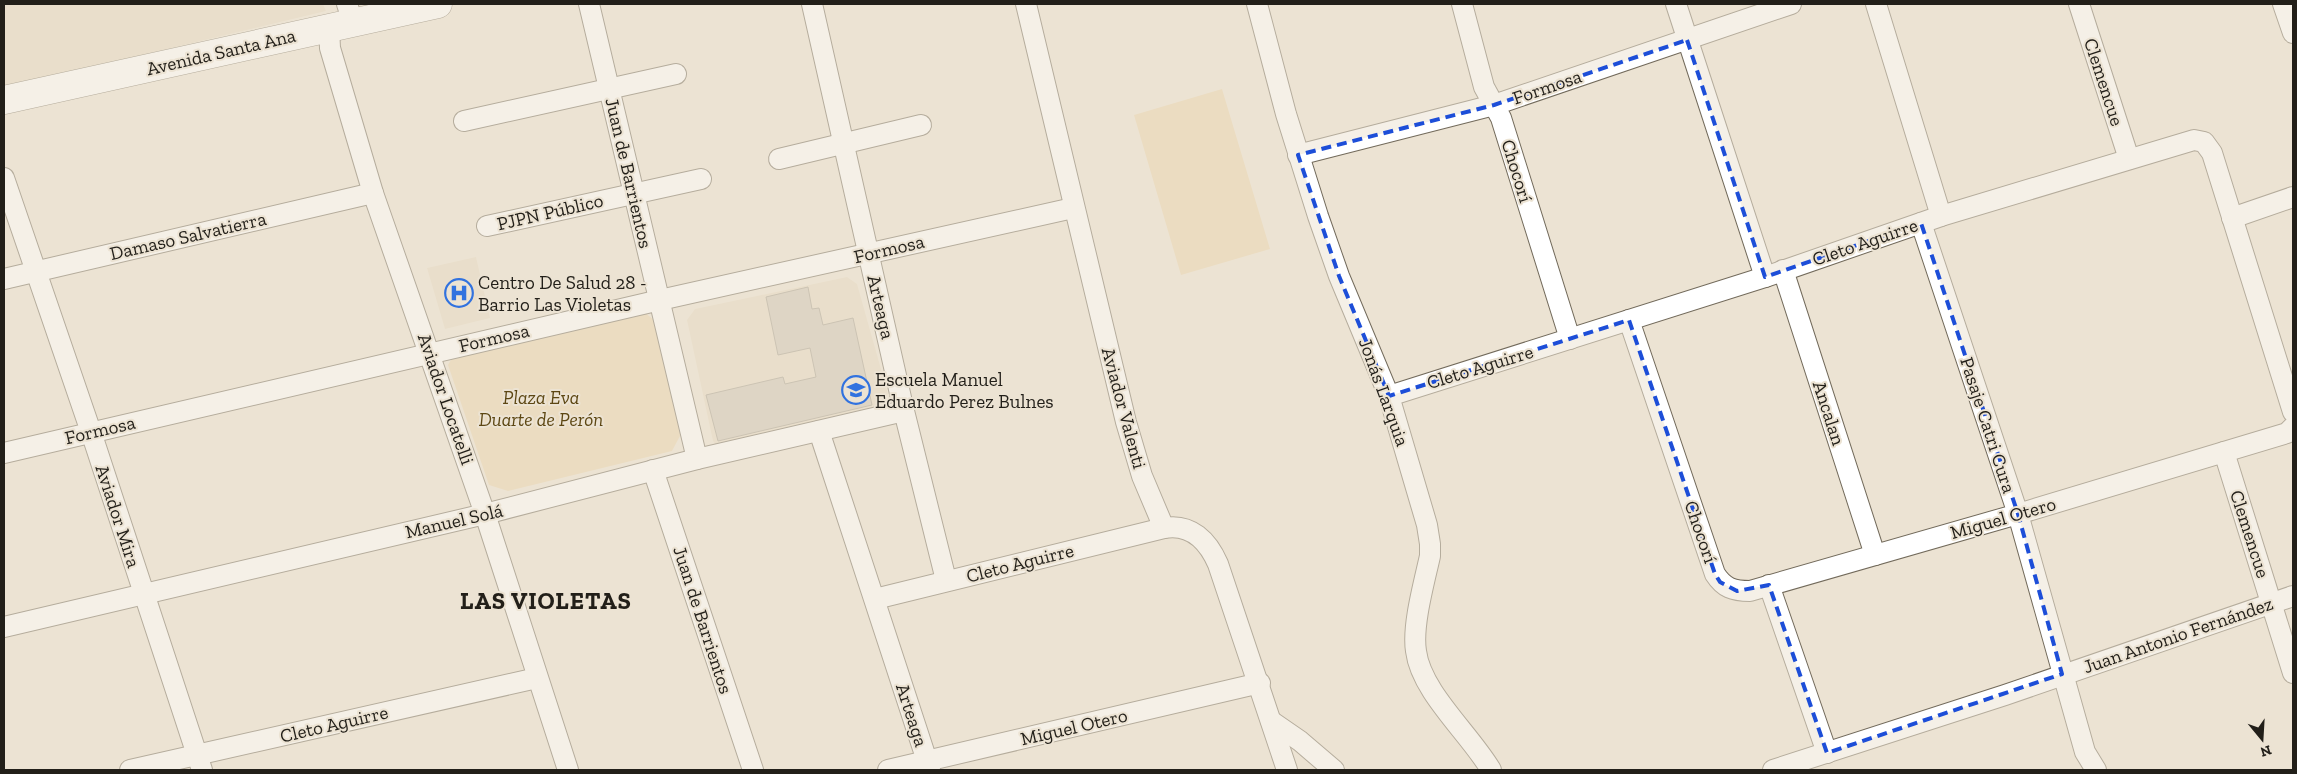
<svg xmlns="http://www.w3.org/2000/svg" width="2297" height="774" viewBox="0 0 2297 774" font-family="'Zilla Slab',serif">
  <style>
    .built { fill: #e4d8c1 }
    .green { fill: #e8d3ac }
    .building { fill: #cdc4b4; stroke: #a49c8d }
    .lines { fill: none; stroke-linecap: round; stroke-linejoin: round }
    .minor-casing { stroke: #726a5b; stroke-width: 22 }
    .primary-casing { stroke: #726a5b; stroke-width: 29 }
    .minor { stroke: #fff; stroke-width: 20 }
    .primary { stroke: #fff; stroke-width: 28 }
    .marked { fill: none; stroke: #1d4ed8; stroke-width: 4; stroke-dasharray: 10 6; stroke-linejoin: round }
    .labels { text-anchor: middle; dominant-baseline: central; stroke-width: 4; stroke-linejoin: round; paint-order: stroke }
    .street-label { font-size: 19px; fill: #221f19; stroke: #ece3d3 }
    .poi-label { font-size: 19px; fill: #221f19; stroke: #ece3d3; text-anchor: start }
    .park-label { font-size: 19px; font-style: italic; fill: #5d4713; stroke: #ece3d3 }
    .district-label { font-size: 24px; font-weight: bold; letter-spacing: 1px; fill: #221f19; stroke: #ece3d3 }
  </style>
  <rect width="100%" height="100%" fill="#ece3d3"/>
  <g class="built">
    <polygon points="4,4 323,4 326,11 4,88"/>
    <polygon points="476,257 490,318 445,329 427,268"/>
    <polygon points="847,277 857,284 888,394 876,409 717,446 713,441 687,320 695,309"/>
  </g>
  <g class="green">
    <polygon points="1222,89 1270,249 1181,275 1134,115"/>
    <polygon points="643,311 655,321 681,434 672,451 508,491 489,485 448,365 456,351"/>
  </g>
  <polygon class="building" points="808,287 812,309 819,308 823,325 853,318 872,405 718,441 706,395 783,377 785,384 816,377 810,348 778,355 766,297"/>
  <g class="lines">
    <defs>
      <g id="minor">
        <polyline points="347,4 353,22"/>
        <polyline points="589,4 697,459"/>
        <polyline points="812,4 904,411 946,580"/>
        <polyline points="1026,4 1126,422 1142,476 1164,528"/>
        <path d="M 1257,4 L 1286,114 L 1318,216 L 1339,276 L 1389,396 L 1427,525 L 1430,544 L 1430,556 C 1424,583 1412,626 1416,651 C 1421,692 1470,734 1491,770"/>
        <polyline points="1462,4 1484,87 1501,118 1570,339"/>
        <polyline points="1676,4 1765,277"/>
        <polyline points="1876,4 1941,216"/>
        <polyline points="2079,4 2129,159"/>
        <polyline points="2283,4 2293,33"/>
        <polyline points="329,28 330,48 373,193 485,514 568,770"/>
        <polyline points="464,121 676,74"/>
        <polyline points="1298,155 1494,105 1791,4"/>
        <polyline points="779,159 921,125"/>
        <polyline points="4,178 91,432 202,770"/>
        <polyline points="2232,218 2293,197"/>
        <polyline points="1921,223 2018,514 2085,752 2096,770"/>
        <polyline points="487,226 701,179"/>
        <polyline points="1783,270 1875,555"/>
        <polyline points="4,279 373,193"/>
        <path d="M 1629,320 L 1715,574 C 1724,588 1733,591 1750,591 L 2018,514 L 2287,433 L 2293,427"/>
        <polyline points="1389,396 1765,277 1941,216 2194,140 2204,142 2212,153 2293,412"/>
        <polyline points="819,431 930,770"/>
        <polyline points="2224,452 2293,673"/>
        <polyline points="4,453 660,300 1073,208"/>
        <polyline points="653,470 753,770"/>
        <polyline points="1769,585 1827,753"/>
        <path d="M 875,599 L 1164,528 C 1191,523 1208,541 1218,564 L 1287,770"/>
        <polyline points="4,627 485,514 697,459 904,411"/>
        <polyline points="1271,721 1300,741 1334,770"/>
        <polyline points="130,770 537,678"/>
        <polyline points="888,770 1260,683"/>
        <polyline points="1773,770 2005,695 2293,596"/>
      </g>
      <polyline id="primary" points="4,100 438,4"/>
    </defs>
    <use href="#minor" class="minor-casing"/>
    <use href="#primary" class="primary-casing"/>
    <use href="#minor" class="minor"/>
    <use href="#primary" class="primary"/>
  </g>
  <path d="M0 0H2297V774H0ZM 1687,40 L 1765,277 L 1921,223 L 2018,514 L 2062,674 L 1827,753 L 1769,585 L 1737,591 L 1720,582 L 1715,574 L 1629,320 L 1389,396 L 1339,276 L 1298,155 L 1494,105 Z" fill="#ece3d3" fill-opacity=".55" fill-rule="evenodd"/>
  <path class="marked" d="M 1687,40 L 1765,277 L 1921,223 L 2018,514 L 2062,674 L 1827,753 L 1769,585 L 1737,591 L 1720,582 L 1715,574 L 1629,320 L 1389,396 L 1339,276 L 1298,155 L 1494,105 Z"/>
  <defs>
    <symbol id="hospital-ring" viewBox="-11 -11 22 22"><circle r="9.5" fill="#ece3d3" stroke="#3172df" stroke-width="1.5"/><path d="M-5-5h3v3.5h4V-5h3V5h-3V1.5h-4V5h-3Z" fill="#3172df"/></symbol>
    <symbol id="school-ring" viewBox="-11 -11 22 22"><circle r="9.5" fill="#ece3d3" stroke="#3172df" stroke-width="1.5"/><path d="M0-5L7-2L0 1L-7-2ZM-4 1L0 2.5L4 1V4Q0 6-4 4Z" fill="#3172df"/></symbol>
  </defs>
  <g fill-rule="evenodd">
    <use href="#hospital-ring" x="443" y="277" width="32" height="32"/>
    <use href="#school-ring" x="840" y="374" width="32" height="32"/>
  </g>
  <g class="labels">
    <g class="street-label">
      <text transform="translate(221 52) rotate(-13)">Avenida Santa Ana</text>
      <text transform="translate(2104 82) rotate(72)">Clemencue</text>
      <text transform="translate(1547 87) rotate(-19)">Formosa</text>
      <text transform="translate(1517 171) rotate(73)">Chocorí</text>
      <text transform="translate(629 173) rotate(77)">Juan de Barrientos</text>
      <text transform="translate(550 212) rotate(-13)">PJPN Público</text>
      <text transform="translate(188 236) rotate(-13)">Damaso Salvatierra</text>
      <text transform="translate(1865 242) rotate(-19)">Cleto Aguirre</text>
      <text transform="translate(889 249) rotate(-13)">Formosa</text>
      <text transform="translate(881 307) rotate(77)">Arteaga</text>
      <text transform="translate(494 338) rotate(-13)">Formosa</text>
      <text transform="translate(1480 367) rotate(-17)">Cleto Aguirre</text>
      <text transform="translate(1384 392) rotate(70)">Jonás Larquia</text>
      <text transform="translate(446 399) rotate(71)">Aviador Locatelli</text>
      <text transform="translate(1124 408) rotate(75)">Aviador Valenti</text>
      <text transform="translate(1829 413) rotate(72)">Ancalan</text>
      <text transform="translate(1988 425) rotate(72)">Pasaje Catri Cura</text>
      <text transform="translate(100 430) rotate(-13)">Formosa</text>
      <text transform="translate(118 516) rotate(72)">Aviador Mira</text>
      <text transform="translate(2003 518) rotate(-16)">Miguel Otero</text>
      <text transform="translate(454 521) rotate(-13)">Manuel Solá</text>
      <text transform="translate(1701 532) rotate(71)">Chocorí</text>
      <text transform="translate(2250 534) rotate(72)">Clemencue</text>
      <text transform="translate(1020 563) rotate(-14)">Cleto Aguirre</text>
      <text transform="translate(703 620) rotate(72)">Juan de Barrientos</text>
      <text transform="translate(2178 635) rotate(-19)">Juan Antonio Fernández</text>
      <text transform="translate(912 715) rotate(72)">Arteaga</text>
      <text transform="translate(334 724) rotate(-13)">Cleto Aguirre</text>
      <text transform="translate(1074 727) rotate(-13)">Miguel Otero</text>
    </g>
    <g class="poi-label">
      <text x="478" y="282">Centro De Salud 28 -<tspan x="478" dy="22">Barrio Las Violetas</tspan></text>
      <text x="875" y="379">Escuela Manuel<tspan x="875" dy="22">Eduardo Perez Bulnes</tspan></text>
    </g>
    <g class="park-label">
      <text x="541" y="397">Plaza Eva<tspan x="541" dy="22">Duarte de Perón</tspan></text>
    </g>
    <g class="district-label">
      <text x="546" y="600">LAS VIOLETAS</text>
    </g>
  </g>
  <rect width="2297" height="774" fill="none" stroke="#221f19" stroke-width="10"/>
  <g transform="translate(2262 739) rotate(162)" stroke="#ece3d3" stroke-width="4" paint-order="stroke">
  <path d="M0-4L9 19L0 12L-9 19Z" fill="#221f19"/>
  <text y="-8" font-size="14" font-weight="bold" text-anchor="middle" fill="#221f19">N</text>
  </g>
</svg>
